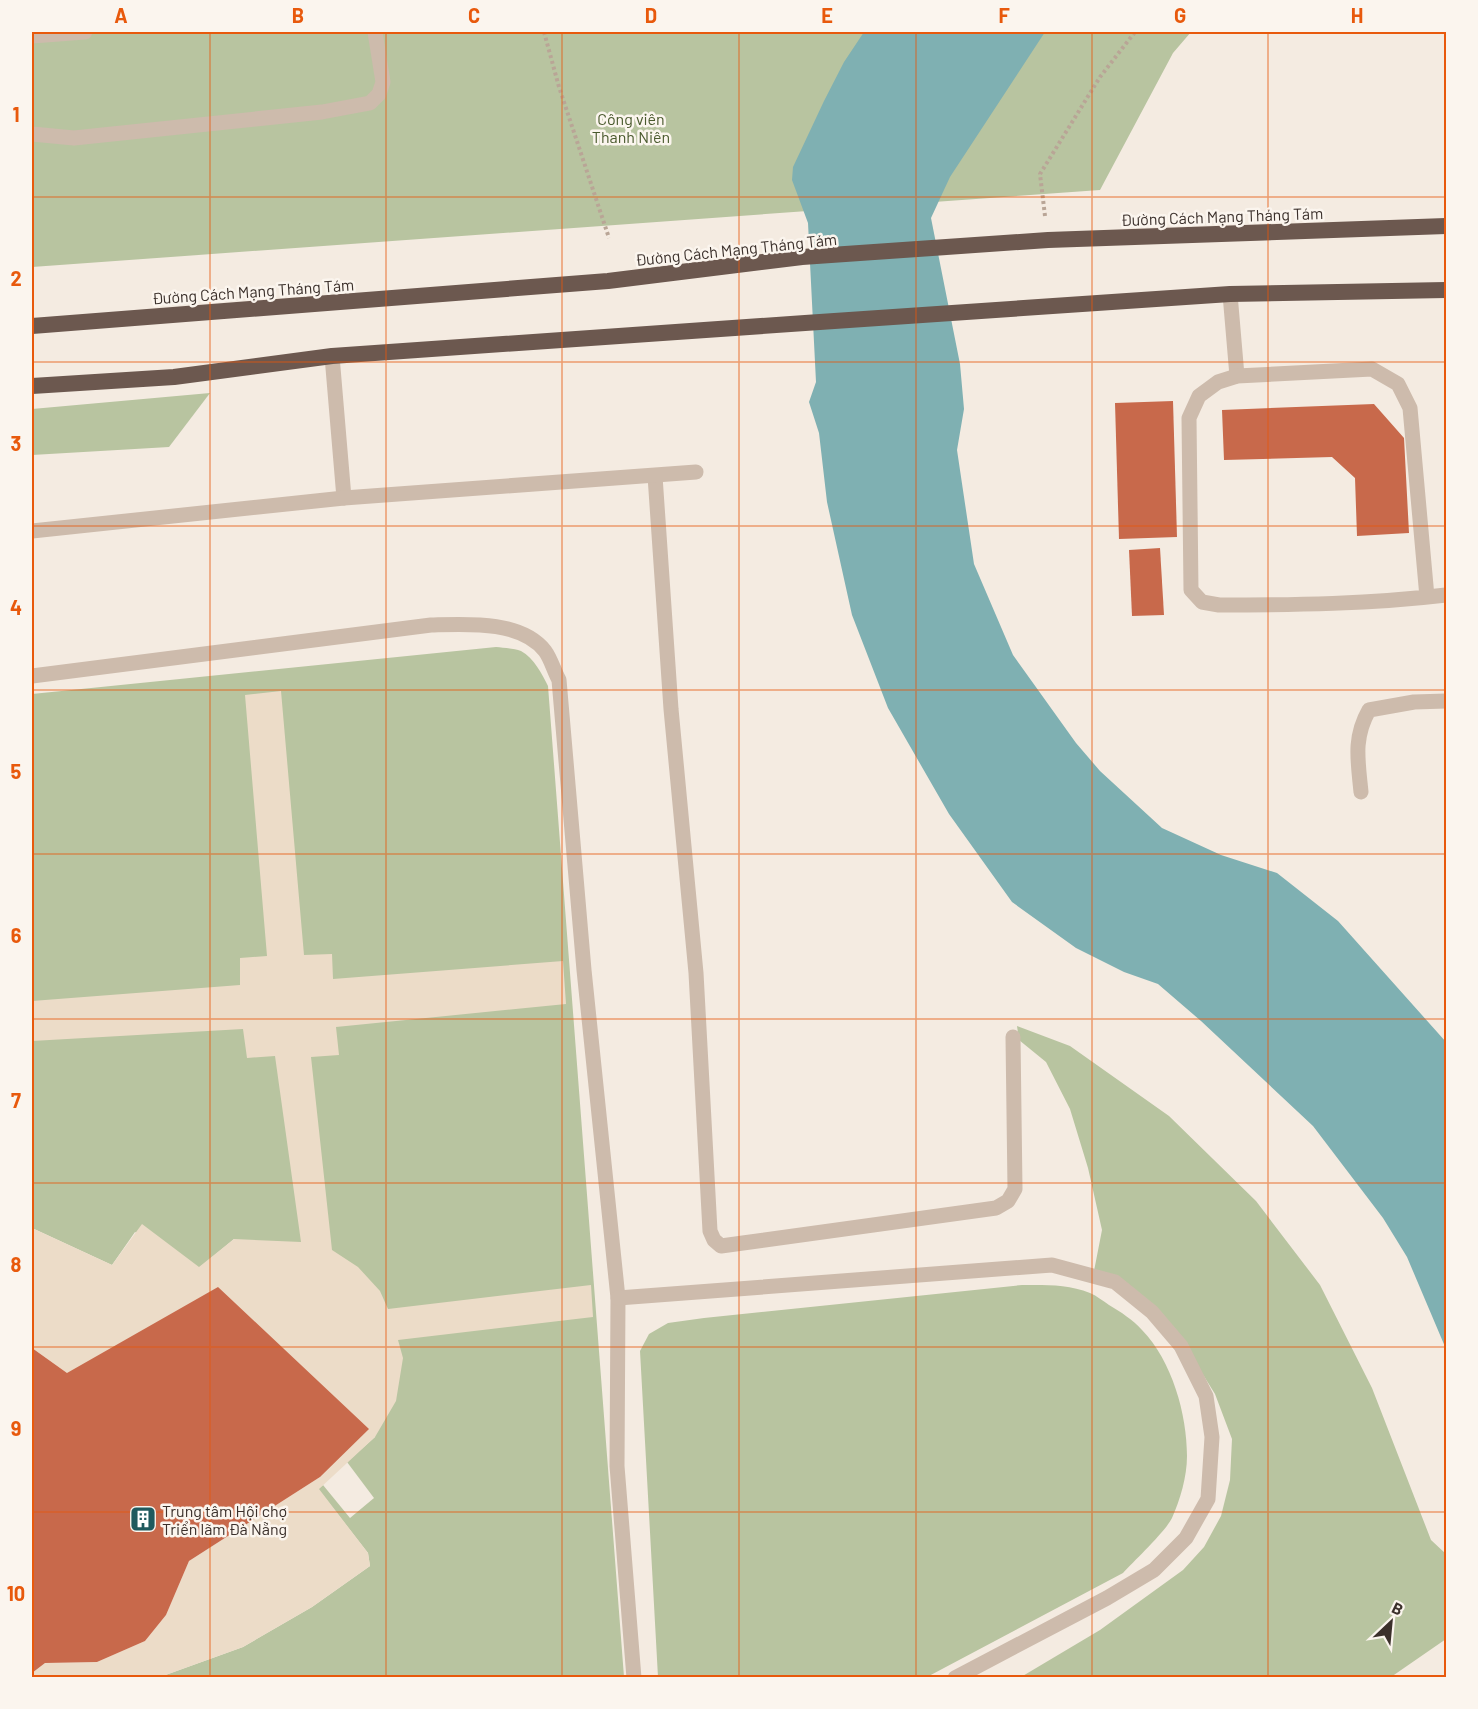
<svg xmlns="http://www.w3.org/2000/svg" width="1478" height="1709" viewBox="0 0 1478 1709" font-family="Barlow,sans-serif">
  <style>
    .green { fill: #b8c4a0 }
    .plaza { fill: #ecdcc8 }
    .water { fill: #7fb0b2 }
    .building { fill: #c8694b }
    .lines { fill: none; stroke-linecap: round; stroke-linejoin: round }
    .path { stroke: #b9a596; stroke-width: 4; stroke-dasharray: 3 3; stroke-linecap: butt }
    .service { stroke: #cdbbac; stroke-width: 15 }
    .trunk { stroke: #6c584f; stroke-width: 16 }
    .grid { fill: none; stroke: #e8590c; stroke-width: 1.5; stroke-opacity: 0.55 }
    .labels { text-anchor: middle; dominant-baseline: central; stroke-width: 5; stroke-linejoin: round; paint-order: stroke }
    .park-label { font-size: 16px; fill: #4a5a2e; stroke: #fbf5ee }
    .street-label { font-size: 16px; fill: #3b302b; stroke: #fbf5ee }
    .poi-label { font-size: 16px; fill: #3b302b; stroke: #fbf5ee; text-anchor: start }
    .neatline { fill: none; stroke: #e8590c; stroke-width: 2 }
    .grid-label { font-size: 20px; text-anchor: middle; font-weight: bold; fill: #e8590c }
  </style>
  <rect width="100%" height="100%" fill="#f4ebe1"/>
  <g class="green">
    <polygon points="32,32 1191,32 1173,53 1100,190 32,267"/>
    <polygon points="210,393 169,447 32,455 32,409"/>
    <path d="M 496,647 C 504,648 514,648 521,651 C 534,658 542,674 548,686 L 624,1677 L 160,1677 L 243,1647 L 312,1607 L 370,1566 L 368,1553 L 318,1489 L 323,1485 L 350,1518 L 374,1498 L 347,1462 L 375,1437 L 234,1239 L 199,1268 L 135,1232 L 112,1265 L 32,1228 L 32,694 Z"/>
    <polygon points="1017,1026 1070,1046 1169,1116 1256,1201 1320,1285 1372,1388 1431,1540 1446,1554 1446,1639 1391,1677 1021,1677 1100,1630 1183,1570 1204,1547 1221,1516 1230,1480 1232,1439 1215,1394 1174,1328 1094,1271 1102,1230 1088,1168 1070,1109 1046,1062 1019,1040"/>
    <path d="M 1022,1285 C 1045,1285 1068,1284 1090,1293 C 1097,1296 1103,1301 1109,1305 C 1121,1312 1133,1320 1142,1330 C 1172,1361 1187,1414 1187,1456 C 1187,1477 1180,1500 1172,1518 C 1165,1532 1135,1560 1123,1573 L 927,1677 L 658,1677 L 640,1351 L 649,1334 L 668,1323 L 704,1318 Z"/>
  </g>
  <polygon class="plaza" points="281,691 304,955 332,954 333,979 563,961 566,1004 336,1027 339,1055 311,1057 332,1250 358,1267 380,1291 388,1309 591,1285 593,1317 398,1340 403,1358 396,1401 375,1437 319,1489 368,1553 370,1566 312,1607 243,1647 160,1677 32,1678 32,1673 45,1663 97,1662 145,1641 166,1615 189,1561 320,1477 67,1373 32,1348 32,1228 112,1265 142,1224 199,1267 234,1239 301,1242 275,1056 247,1058 243,1029 32,1041 32,1001 240,985 240,958 267,956 245,695"/>
  <polygon class="water" points="864,32 1045,32 950,177 931,218 960,364 964,409 957,450 974,564 1013,655 1076,743 1100,771 1162,828 1221,855 1277,873 1338,921 1446,1042 1446,1349 1407,1257 1383,1218 1313,1126 1201,1021 1158,984 1124,972 1076,948 1012,902 949,814 888,708 852,615 827,502 819,433 809,402 816,382 808,223 792,180 793,167 824,101 844,62"/>
  <g class="building">
    <polygon points="1173,401 1177,537 1119,539 1115,403"/>
    <polygon points="1374,404 1404,438 1409,533 1357,536 1355,478 1332,457 1224,460 1222,410"/>
    <polygon points="1160,548 1164,615 1132,616 1129,550"/>
    <polygon points="218,1287 369,1429 320,1477 189,1561 166,1615 145,1641 97,1662 45,1663 32,1673 32,1348 67,1373"/>
  </g>
  <g class="lines">
    <g class="path">
      <polyline points="544,32 559,87 609,238"/>
      <polyline points="1045,216 1040,174 1100,77 1135,32"/>
    </g>
    <g class="service">
      <polyline points="32,36 85,32"/>
      <polyline points="32,134 74,138 322,112 370,103 379,94 383,82 375,32"/>
      <polyline points="1230,294 1237,376"/>
      <polyline points="332,356 344,498"/>
      <polyline points="655,476 671,709 696,973 710,1231 714,1240 721,1246 996,1208 1008,1201 1015,1189 1013,1037"/>
      <polyline points="32,531 344,498 696,472"/>
      <path d="M 1427,597 L 1410,408 L 1398,384 L 1372,369 L 1237,376 L 1218,382 L 1199,396 L 1189,418 L 1191,590 L 1202,602 L 1219,605 C 1295,605 1371,604 1446,595"/>
      <path d="M 32,676 L 431,625 C 466,624 521,620 545,651 C 551,659 554,671 559,680 L 584,970 L 618,1298 L 617,1466 L 634,1678"/>
      <path d="M 1361,792 C 1358,761 1353,738 1369,710 L 1414,702 L 1446,701"/>
      <polyline points="618,1298 1052,1265 1115,1282 1152,1312 1181,1346 1206,1396 1212,1437 1208,1499 1186,1538 1154,1570 1107,1598 955,1678"/>
    </g>
    <g class="trunk">
      <polyline points="32,326 608,281 802,257 1048,240 1446,226"/>
      <polyline points="32,386 174,377 332,356 805,323 1230,294 1446,290"/>
    </g>
  </g>
  <path class="grid" d="M 210,32 L 210,1678M 386,32 L 386,1678M 562,32 L 562,1678M 739,32 L 739,1678M 916,32 L 916,1678M 1092,32 L 1092,1678M 1268,32 L 1268,1678M 32,197 L 1446,197M 32,362 L 1446,362M 32,526 L 1446,526M 32,690 L 1446,690M 32,854 L 1446,854M 32,1019 L 1446,1019M 32,1183 L 1446,1183M 32,1347 L 1446,1347M 32,1512 L 1446,1512"/>
  <defs>
    <symbol id="building-square" viewBox="-11 -11 22 22"><rect x="-9" y="-9" width="18" height="18" rx="4" fill="#1f5a5e" stroke="#fbf5ee"/><path d="M-4-6H4V6H1V3H-1V6H-4ZM-2.5-4.3h1.7v1.8h-1.7ZM.8-4.3h1.7v1.8H.8ZM-2.5-1h1.7V.8h-1.7ZM.8-1h1.7V.8H.8Z" fill="#fff"/></symbol>
  </defs>
  <g fill-rule="evenodd">
    <use href="#building-square" x="128" y="1504" width="30" height="30"/>
  </g>
  <g class="labels">
    <g class="park-label">
      <text x="631" y="118">Công viên<tspan x="631" dy="18">Thanh Niên</tspan></text>
    </g>
    <g class="street-label">
      <text transform="translate(1222 216) rotate(-2)">Đường Cách Mạng Tháng Tám</text>
      <text transform="translate(736 249) rotate(-6)">Đường Cách Mạng Tháng Tám</text>
      <text transform="translate(253 291) rotate(-4)">Đường Cách Mạng Tháng Tám</text>
    </g>
    <g class="poi-label">
      <text x="162" y="1510">Trung tâm Hội chợ<tspan x="162" dy="18">Triển lãm Đà Nẵng</tspan></text>
    </g>
  </g>
  <rect width="1478" height="1709" fill="none" stroke="#fbf5ee" stroke-width="66"/>
  <g transform="translate(1391 1622) rotate(26)" stroke="#fbf5ee" stroke-width="4.5" paint-order="stroke">
  <path d="M0-4.5L10 22L0 15L-10 22Z" fill="#3b302b"/>
  <text y="-9" font-size="16" font-weight="bold" text-anchor="middle" fill="#3b302b">B</text>
  </g>
  <rect x="33" y="33" width="1412" height="1643" class="neatline"/>
  <g class="grid-label">
    <text x="121" y="23">A</text>
    <text x="298" y="23">B</text>
    <text x="474" y="23">C</text>
    <text x="651" y="23">D</text>
    <text x="827" y="23">E</text>
    <text x="1004" y="23">F</text>
    <text x="1180" y="23">G</text>
    <text x="1357" y="23">H</text>
    <text x="16" y="122">1</text>
    <text x="16" y="286">2</text>
    <text x="16" y="451">3</text>
    <text x="16" y="615">4</text>
    <text x="16" y="779">5</text>
    <text x="16" y="943">6</text>
    <text x="16" y="1108">7</text>
    <text x="16" y="1272">8</text>
    <text x="16" y="1436">9</text>
    <text x="16" y="1601">10</text>
  </g>
</svg>
